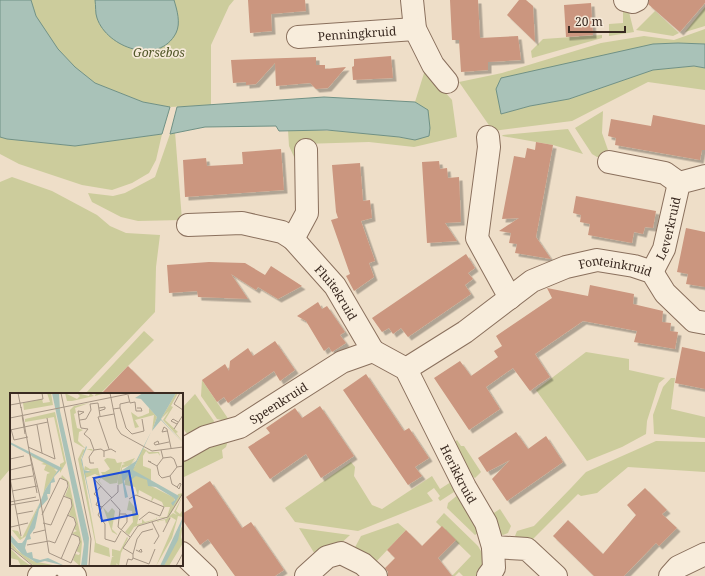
<svg xmlns="http://www.w3.org/2000/svg" width="705" height="576" viewBox="0 0 705 576" font-family="'Noto Serif',serif">
  <style>
    .green { fill: #cccc9c }
    .water { fill: #a9c2b8; stroke: #709185 }
    .building { fill: #cb967f; filter: url(#shadow) }
    .lines { fill: none; stroke-linecap: round; stroke-linejoin: round }
    .minor-casing { stroke: #8a705d; stroke-width: 24 }
    .minor { stroke: #f8eddc; stroke-width: 22 }
    .labels { text-anchor: middle; dominant-baseline: central; stroke-width: 3.5; stroke-linejoin: round; paint-order: stroke }
    .street-label { font-size: 12px; fill: #3a2a21; stroke: #f5e9d8 }
    .park-label { font-size: 12px; font-style: italic; fill: #505628; stroke: #f5e9d8 }
    .inset-road { fill: none; stroke: #a69685; stroke-width: 1 }
    .view { fill: #1d4ed8; fill-opacity: 0.15; stroke: #1d4ed8; stroke-width: 2 }
    .inset-edge { fill: none; stroke: #3a2a21; stroke-width: 2 }
  </style>
  <defs>
    <filter id="shadow"><feDropShadow dx="3.5" dy="3.5" stdDeviation="0" flood-color="#0004"/></filter>
  </defs>
  <rect width="100%" height="100%" fill="#eedec8"/>
  <g class="green">
    <polygon points="31,0 234,0 229,6 211,45 211,105 170,107 143,102 95,83 75,67 58,49 36,16"/>
    <polygon points="705,7 705,26 685,32"/>
    <polygon points="655,11 679,33 673,36 636,30"/>
    <polygon points="623,12 629,12 634,32 609,36 609,24 623,23"/>
    <polygon points="705,29 705,44 678,43 653,44 501,114 530,106 569,99 653,70 694,66 705,68 705,90 648,82 572,121 493,131 459,82 502,73 601,43 644,36 674,40"/>
    <polygon points="602,35 602,38 532,58 531,51 543,39"/>
    <path d="M 425,70 L 452,100 L 457,137 L 414,147 L 369,142 L 302,144 L 303,159 L 295,159 L 289,146 L 288,130 C 330,130 373,132 415,140 L 428,111 L 415,102 Z"/>
    <polygon points="603,111 602,133 608,150 604,157 597,157 592,154 575,128"/>
    <polygon points="568,129 583,154 553,145 502,136 503,135"/>
    <polygon points="175,132 182,220 138,221 121,217 92,202 88,193 113,196 125,193 155,177 170,134"/>
    <polygon points="162,134 156,160 149,173 132,183 112,190 82,185 19,164 0,154 0,137 7,139 75,146"/>
    <polygon points="12,177 52,191 97,215 110,226 126,233 160,235 156,267 155,312 77,394 11,394 11,468 0,481 0,182"/>
    <polygon points="144,331 154,340 100,394 85,394"/>
    <polygon points="586,352 629,359 629,370 665,378 659,383 647,421 646,434 622,447 587,461 536,390"/>
    <polygon points="671,378 675,378 671,409 705,417 705,438 654,434 653,415 663,387"/>
    <polygon points="202,380 229,420 226,421 217,419 201,396"/>
    <path d="M 195,394 L 214,421 L 213,425 L 191,436 C 180,431 182,418 182,408 Z"/>
    <polygon points="457,440 461,446 464,446 481,472 475,478 467,472 451,445"/>
    <polygon points="226,441 227,444 226,447 222,450 223,458 182,478 182,457 189,453"/>
    <polygon points="656,441 705,442 705,472 628,467 597,493 581,496 578,494 529,543 517,538 515,536 517,531 534,526 571,488 586,472"/>
    <polygon points="351,462 355,467 354,476 372,505 382,509 432,476 440,489 451,482 457,490 440,501 438,498 440,496 434,488 427,493 433,501 358,531 295,522 285,508"/>
    <polygon points="459,494 473,515 478,533 475,535 447,508 448,503"/>
    <polygon points="500,509 511,526 508,533 503,535 497,533 489,516"/>
    <polygon points="444,513 478,546 485,558 480,571 476,576 463,576 459,572 455,576 452,576 471,556 436,522"/>
    <polygon points="398,523 406,530 374,564 352,553 361,536"/>
    <polygon points="299,528 350,535 337,547 316,556"/>
  </g>
  <g class="water">
    <polygon points="0,0 31,0 36,16 58,49 75,67 95,83 143,102 170,107 162,134 75,146 7,139 0,137"/>
    <path d="M 95,0 L 174,0 C 177,10 181,23 176,33 C 159,66 107,48 97,18 C 95,13 96,6 95,0 Z"/>
    <polygon points="678,43 705,44 705,68 694,66 653,70 569,99 530,106 501,114 496,89 501,78 653,44"/>
    <polygon points="324,97 415,102 428,110 430,128 429,136 415,140 399,137 327,130 279,131 276,126 205,127 170,134 177,107"/>
  </g>
  <g class="building">
    <polygon points="248,0 305,0 306,11 271,14 272,31 250,33"/>
    <polygon points="450,0 478,0 480,38 518,36 521,60 488,62 488,70 461,72 459,40 452,40"/>
    <polygon points="519,0 526,0 533,6 535,42 507,15"/>
    <polygon points="649,0 705,0 705,3 680,32 648,4"/>
    <polygon points="591,3 593,35 566,37 564,5"/>
    <polygon points="391,56 393,78 353,80 352,67 354,66 354,59"/>
    <polygon points="316,57 316,65 325,65 325,69 346,67 328,88 316,89 310,83 276,86 275,63 256,84 246,85 246,82 233,83 231,60"/>
    <polygon points="653,115 705,125 705,150 702,150 700,160 615,145 616,138 608,136 611,119 651,126"/>
    <polygon points="536,142 553,145 536,237 551,259 515,253 517,244 509,243 511,233 499,231 519,218 502,219 514,156 525,158 527,148 535,150"/>
    <polygon points="281,149 284,190 185,197 183,160 206,158 207,166 243,164 242,152"/>
    <polygon points="439,161 440,169 447,168 448,178 459,177 461,222 445,223 457,241 427,243 422,162"/>
    <polygon points="360,163 363,201 370,200 372,218 361,221 375,261 369,263 374,277 354,291 346,276 350,274 331,220 338,218 336,212 332,165"/>
    <polygon points="576,196 656,211 653,228 645,227 643,234 634,232 632,243 588,235 590,224 580,222 581,215 573,213"/>
    <polygon points="686,228 705,232 705,287 686,284 688,274 677,272"/>
    <polygon points="466,254 475,268 468,273 473,279 465,285 471,294 408,337 401,328 393,334 389,328 382,332 372,318"/>
    <polygon points="209,262 245,263 265,275 271,266 302,286 278,299 258,287 256,290 231,274 248,299 198,297 197,291 169,293 167,265"/>
    <polygon points="590,285 634,294 633,304 663,311 662,322 671,323 670,331 678,332 675,349 634,342 637,331 583,321 535,354 550,377 538,385 530,391 513,368 486,387 500,409 469,430 434,378 460,361 471,376 498,357 494,351 502,346 496,336 552,298 547,288 588,296"/>
    <polygon points="318,302 322,309 327,306 345,332 340,335 346,343 332,352 329,347 324,351 306,321 297,316"/>
    <polygon points="275,341 295,370 280,381 274,371 228,403 224,397 217,402 202,380 225,364 229,371 230,361 248,348 253,356"/>
    <polygon points="682,347 705,352 705,389 675,383"/>
    <polygon points="128,366 156,394 101,394"/>
    <polygon points="366,374 404,431 409,428 429,458 415,467 422,476 408,485 343,390"/>
    <polygon points="320,406 354,456 321,478 306,454 270,479 248,447 270,433 266,428 295,408 302,418"/>
    <polygon points="516,432 528,449 546,436 563,462 507,501 492,479 510,460 487,472 478,458"/>
    <polygon points="210,481 242,528 251,522 284,570 275,576 235,576 208,539 200,545 182,519 182,514 193,507 186,497"/>
    <polygon points="645,488 667,510 662,514 677,528 659,546 656,543 624,576 594,576 553,536 568,520 603,554 636,515 627,505"/>
    <polygon points="442,526 456,540 438,558 452,576 388,576 388,572 385,568 395,558 387,550 406,530 422,546"/>
  </g>
  <g class="lines">
    <defs>
      <g id="minor">
        <polyline points="412,0 415,29 433,65 447,82"/>
        <polyline points="625,0 633,2 637,0"/>
        <path id="s1" d="M 298,37 L 415,29"/>
        <polyline points="488,137 489,147 477,238 510,298"/>
        <polyline points="609,162 665,173 679,183"/>
        <path id="s2" d="M 188,225 L 242,223 L 282,232 L 293,239 L 335,286 L 373,351"/>
        <polyline points="293,239 307,213 306,150"/>
        <path id="s3" d="M 652,272 L 664,249 L 679,183 L 705,176"/>
        <path id="s4" d="M 373,351 L 406,369 L 465,487 L 486,523 L 493,547 L 527,549 L 556,576"/>
        <path id="s5" d="M 406,369 L 465,332 L 532,281 L 566,267 L 597,260 L 634,266 L 652,272 L 665,293 L 694,321 L 705,323"/>
        <path id="s6" d="M 182,450 L 205,437 L 240,427 L 342,362 L 373,351"/>
        <polyline points="182,553 206,576"/>
        <polyline points="63,565 75,576"/>
        <polyline points="39,576 51,565"/>
        <polyline points="306,576 327,557 341,553 363,564 376,576"/>
        <polyline points="488,576 494,568 493,547"/>
        <polyline points="670,576 678,567 705,554"/>
      </g>
    </defs>
    <use href="#minor" class="minor-casing"/>
    <use href="#minor" class="minor"/>
  </g>
  <g class="labels">
    <g class="street-label">
      <text stroke="none"><textPath href="#s1" startOffset="59">Penningkruid</textPath></text>
      <text stroke="none"><textPath href="#s3" startOffset="47">Leverkruid</textPath></text>
      <text stroke="none"><textPath href="#s5" startOffset="241">Fonteinkruid</textPath></text>
      <text stroke="none"><textPath href="#s2" startOffset="177">Fluitekruid</textPath></text>
      <text stroke="none"><textPath href="#s6" startOffset="108">Speenkruid</textPath></text>
      <text stroke="none"><textPath href="#s4" startOffset="155">Herikkruid</textPath></text>
    </g>
    <g class="park-label">
      <text x="159" y="52">Gorsebos</text>
    </g>
  </g>
  <g transform="translate(10 393)">
    <rect width="173" height="173" fill="#eedec8"/>
    <path d="M 37,0 L 41,0 L 43,12 L 14,17 L 13,10 L 32,6 L 33,10 L 40,9 ZM 55,0 L 67,6 L 70,3 L 67,0 L 79,3 L 80,0 L 84,3 L 87,0 L 97,0 L 62,8 L 57,8 ZM 166,0 L 168,0 L 161,13 L 163,14 L 155,27 L 168,39 L 166,40 L 173,49 L 153,27 L 159,18 L 151,26 ZM 79,10 L 65,15 L 66,20 L 64,21 L 67,35 L 73,37 L 69,39 L 68,48 L 76,56 L 82,56 L 83,58 L 76,56 L 64,49 L 60,17 L 64,13 ZM 139,15 L 147,24 L 142,38 L 144,22 L 125,27 L 129,34 L 125,35 L 121,19 L 128,24 L 132,23 L 139,20 ZM 45,19 L 56,70 L 50,80 L 50,71 L 54,69 L 44,24 L 15,29 L 15,26 ZM 133,55 L 139,59 L 149,59 L 150,63 L 148,60 L 139,61 L 136,58 L 133,63 L 133,73 L 141,76 L 141,93 L 165,105 L 162,113 L 168,101 L 173,100 L 160,122 L 156,125 L 147,125 L 157,124 L 160,114 L 154,114 L 152,109 L 144,105 L 141,109 L 142,104 L 129,97 L 128,103 L 125,94 L 115,92 L 115,85 L 125,73 ZM 73,56 L 75,57 L 71,65 L 86,150 L 99,155 L 100,164 L 84,159 L 85,149 L 68,66 ZM 21,61 L 48,77 L 44,76 L 47,79 L 35,97 L 32,108 L 37,81 L 40,80 L 34,77 L 36,72 L 31,71 L 34,70 L 22,64 ZM 97,65 L 105,66 L 107,70 L 112,69 L 108,86 L 112,72 L 115,71 L 112,70 L 125,65 L 121,71 L 126,66 L 121,72 L 112,75 L 113,90 L 108,92 L 107,86 L 107,90 L 100,91 L 91,85 L 89,88 L 93,93 L 88,88 L 91,84 L 85,81 L 75,85 L 75,80 L 80,77 L 74,77 L 75,73 L 80,76 L 88,75 L 90,83 L 93,83 L 91,79 L 95,79 L 100,76 L 94,67 ZM 52,82 L 59,89 L 72,149 L 70,173 L 63,167 L 65,161 L 69,162 L 70,160 L 66,158 L 70,151 L 69,144 L 62,140 L 67,138 L 64,136 L 66,131 L 65,125 L 59,122 L 62,113 L 61,106 L 55,103 L 59,93 L 57,88 L 51,85 ZM 173,102 L 166,118 L 170,121 L 173,116 L 173,124 L 168,123 L 162,145 L 146,173 L 166,127 L 161,124 L 156,131 L 155,127 L 144,129 L 156,126 L 163,120 L 167,122 L 164,119 ZM 119,107 L 126,116 L 125,120 L 129,122 L 127,131 L 132,130 L 132,126 L 135,129 L 146,126 L 146,124 L 147,126 L 124,134 L 119,142 L 115,139 L 123,129 L 122,118 L 117,117 ZM 29,111 L 18,142 L 10,147 L 2,137 L 8,138 L 12,145 ZM 93,114 L 98,120 L 102,115 L 105,118 L 102,136 L 108,142 L 102,139 ZM 173,131 L 171,144 L 173,150 L 159,173 L 154,173 ZM 112,139 L 118,145 L 111,160 L 109,173 L 106,170 L 107,173 L 100,173 L 102,164 L 104,164 L 102,163 L 102,156 L 110,158 L 117,144 ZM 0,148 L 7,157 L 23,168 L 48,173 L 24,173 L 0,153 ZM 0,155 L 11,166 L 21,173 L 11,173 L 8,167 L 0,165 Z" fill="#cccc9c"/>
    <path d="M 42,0 L 49,0 L 50,18 L 79,145 L 77,173 L 71,173 L 74,151 ZM 133,0 L 166,0 L 151,26 L 173,50 L 151,27 L 142,38 L 147,24 L 131,6 L 125,5 ZM 141,39 L 123,77 L 169,103 L 163,113 L 161,110 L 165,107 L 164,105 L 146,94 L 138,93 L 137,87 L 126,83 L 118,89 L 122,83 L 120,80 L 114,88 L 118,104 L 115,105 L 111,78 L 126,68 ZM 69,46 L 77,54 L 72,66 L 74,77 L 82,79 L 75,80 L 84,124 L 71,67 L 76,53 ZM 0,49 L 52,75 L 44,84 L 45,89 L 41,90 L 40,101 L 37,101 L 38,106 L 29,116 L 25,135 L 20,142 L 21,146 L 17,147 L 15,155 L 17,160 L 22,159 L 23,165 L 30,167 L 38,165 L 55,173 L 35,168 L 27,170 L 12,161 L 0,148 L 0,141 L 8,150 L 12,150 L 15,146 L 35,97 L 48,77 L 0,51 ZM 173,124 L 168,147 L 154,173 L 150,173 Z" fill="#a9c2b8"/>
    <path class="inset-road" d="M 8,0 L 11,15M 51,0 L 81,146 L 79,173M 100,0 L 107,35 L 111,41 L 142,58 L 173,54M 170,0 L 164,11 L 173,17M 118,2 L 120,10 L 125,9 L 126,18 L 132,18 L 131,15 L 127,15M 0,12 L 33,6 L 32,0M 11,14 L 27,100M 89,15 L 95,14 L 95,16 L 89,18M 110,15 L 116,35 L 122,41M 103,16 L 110,15 L 110,11 L 119,9M 12,22 L 15,41M 69,22 L 74,19 L 68,18 L 70,31 L 71,35 L 78,36 L 74,41 L 80,46 L 84,57 L 79,64 L 80,70 L 84,70M 0,25 L 123,0M 70,27 L 76,26 L 81,17 L 80,11 L 88,10 L 90,23M 167,31 L 161,28 L 163,26 L 168,29M 27,32 L 32,60M 1,36 L 4,47 L 18,44M 164,36 L 173,22M 0,37 L 38,29M 157,38 L 152,39 L 154,34 L 157,36 L 161,55M 122,41 L 134,38 L 132,26M 149,51 L 148,48 L 144,50 L 145,52 L 159,49M 18,54 L 45,66 L 37,25M 99,56 L 88,24 L 104,21M 84,57 L 91,56 L 94,58 L 94,64M 151,57 L 153,65 L 147,73 L 149,82 L 152,85 L 160,83M 94,58 L 101,56 L 106,59M 20,61 L 30,104 L 39,160 L 61,170 L 70,149 L 69,144 L 62,141M 153,65 L 161,64 L 164,66 L 167,74 L 173,73M 0,66 L 14,63M 141,69 L 138,68 L 147,73M 0,77 L 21,72M 82,84 L 102,105M 0,85 L 11,143M 0,87 L 23,83M 108,92 L 108,99 L 92,114 L 88,122 L 95,131 L 95,146 L 105,149 L 111,138M 91,93 L 84,101 L 89,105 L 86,112 L 92,114M 167,94 L 170,90 L 171,91 L 169,96 L 167,94 L 162,91 L 160,83 L 167,74M 2,98 L 27,93M 119,106 L 126,102 L 154,114 L 150,123 L 139,119 L 129,127M 101,107 L 110,117 L 108,134 L 120,144M 0,109 L 26,104M 0,112 L 29,107M 7,121 L 23,118M 110,121 L 116,121 L 117,124 L 117,129 L 111,137M 32,122 L 50,85 L 57,88 L 58,93 L 41,132 L 33,130M 142,129 L 149,143 L 144,151M 0,132 L 1,134 L 18,130M 153,139 L 160,125M 23,140 L 35,137M 17,152 L 39,148 L 45,150 L 62,113 L 61,106 L 53,103M 0,154 L 23,173M 145,156 L 139,171 L 123,165 L 123,161 L 113,155 L 128,133 L 158,124 L 173,100M 126,157 L 130,159 L 132,159 L 131,156 L 129,158M 123,161 L 127,146 L 132,139 L 143,136M 51,166 L 66,131 L 64,125 L 57,122M 116,173 L 118,166 L 122,167 L 123,165M 166,173 L 173,160"/>
    <path class="view" d="M 119,78 L 127,121 L 92,128 L 84,85 Z"/>
    <rect width="173" height="173" class="inset-edge"/>
  </g>
  <path d="M569 26v6h56v-6" fill="none" stroke="#3a2a21" stroke-width="2"/>
  <text x="575" y="26" font-size="12" fill="#3a2a21" stroke="#f5e9d8" stroke-width="3" paint-order="stroke">20 m</text>
</svg>
